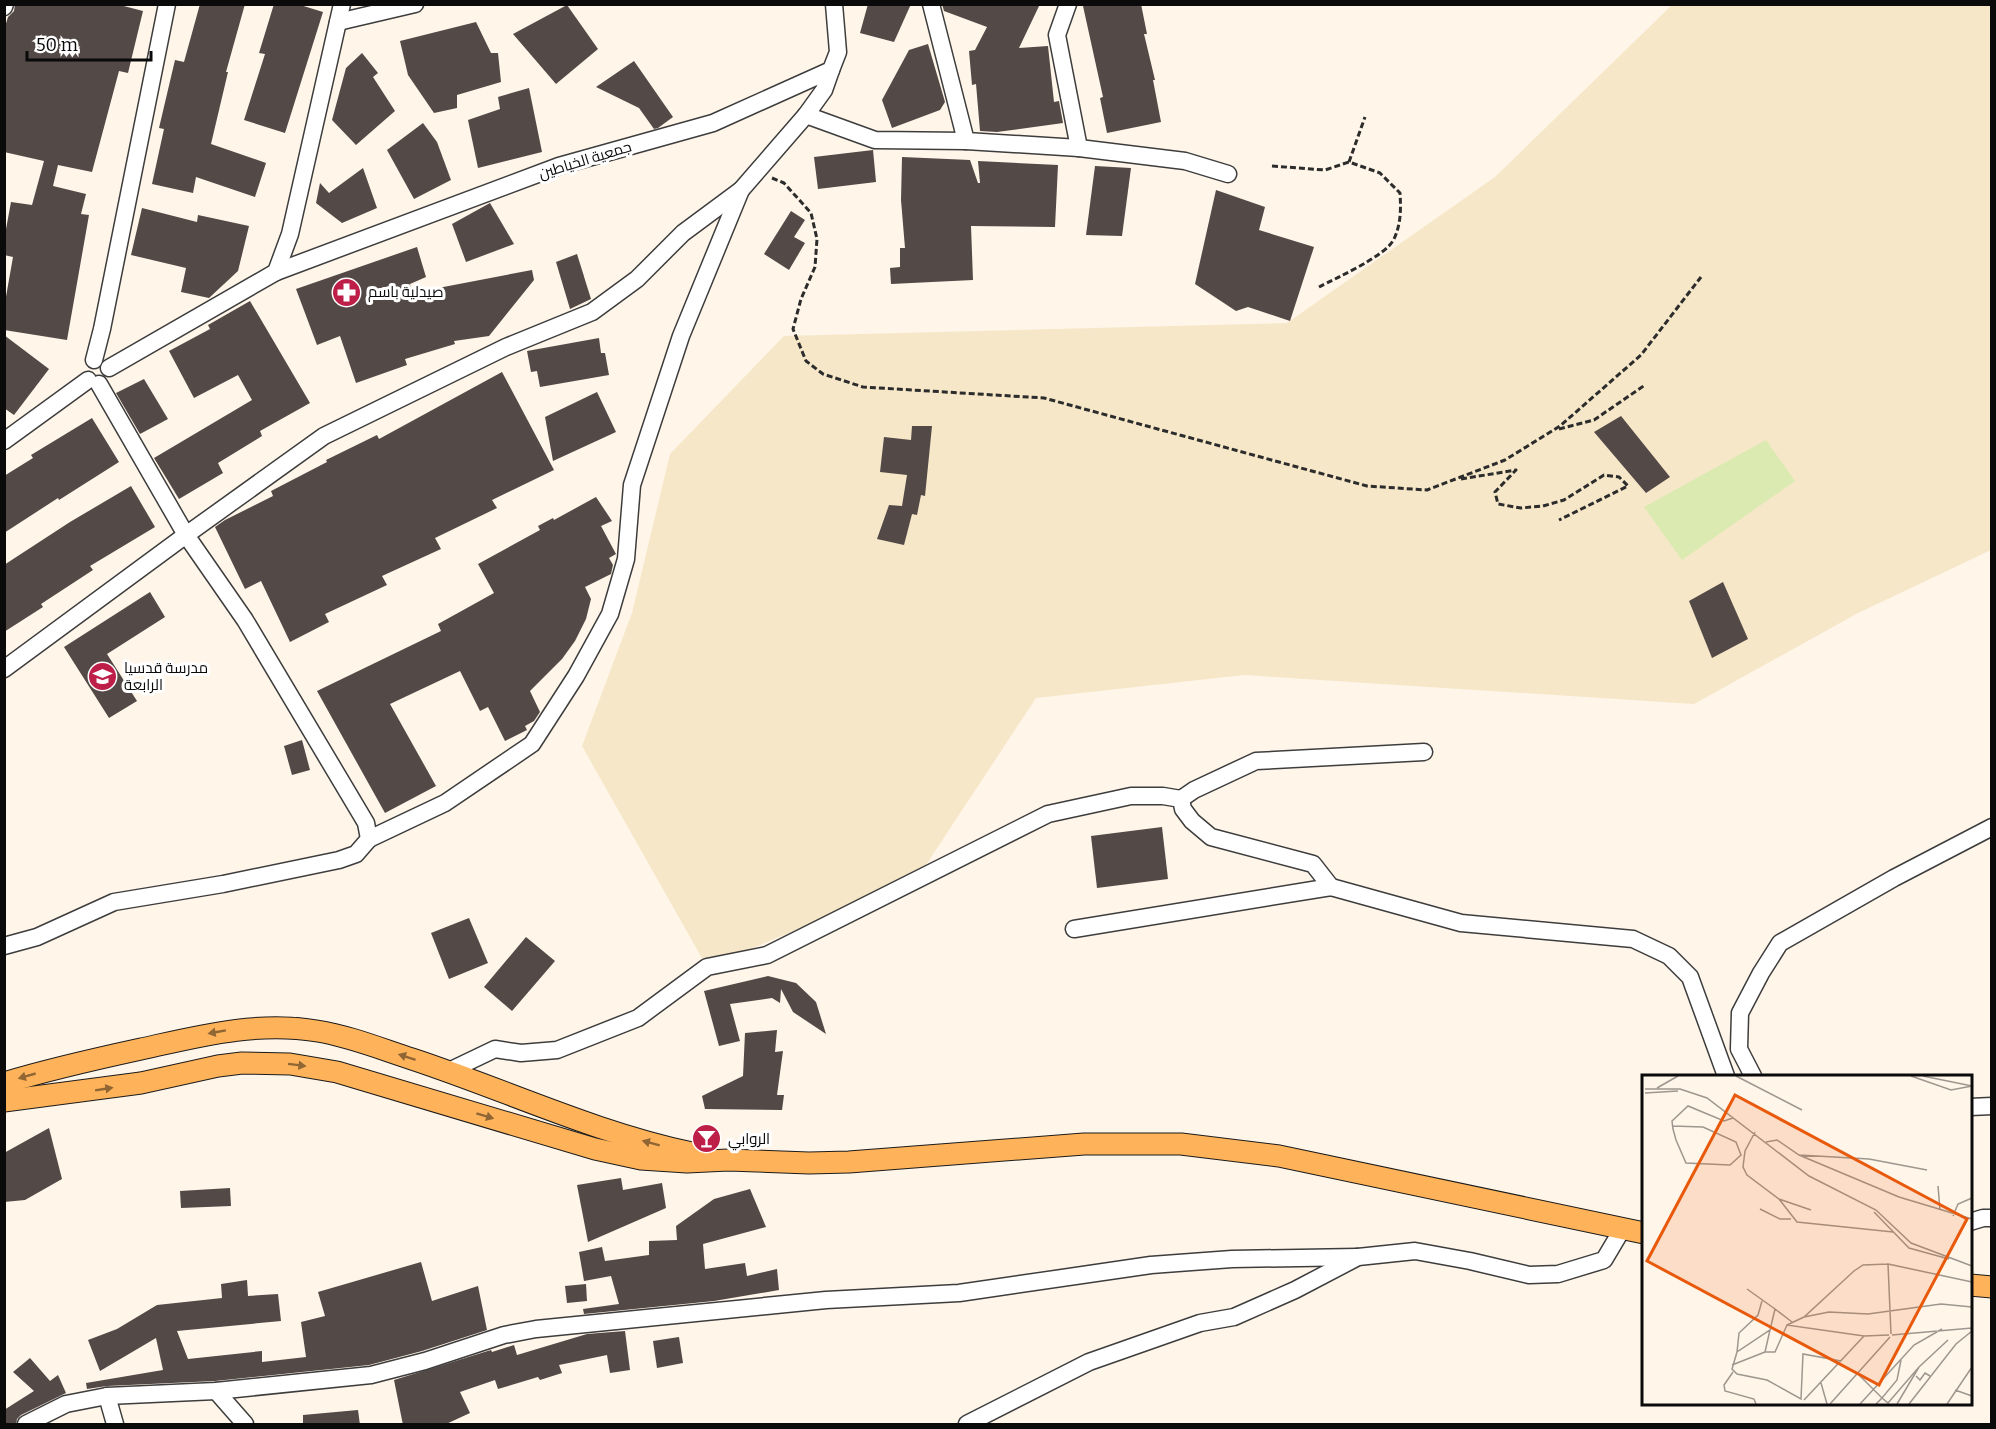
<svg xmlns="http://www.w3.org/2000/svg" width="1996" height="1429" viewBox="0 0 1996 1429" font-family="Bitter,Cairo,serif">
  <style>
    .farmland { fill: #f5e7c8 }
    .green { fill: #dbeab1 }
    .building { fill: #534947 }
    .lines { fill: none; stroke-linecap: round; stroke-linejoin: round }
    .minor-casing { stroke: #3d3d3d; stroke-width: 19 }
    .major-casing { stroke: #1b1b1b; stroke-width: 23 }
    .path { stroke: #2c2c2c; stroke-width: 3; stroke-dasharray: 6 3; stroke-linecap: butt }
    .minor { stroke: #fff; stroke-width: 16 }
    .major { stroke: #feb259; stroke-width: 21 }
    .oneway { fill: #906635 }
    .labels { text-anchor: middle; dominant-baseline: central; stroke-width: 6; stroke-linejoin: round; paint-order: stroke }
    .street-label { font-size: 15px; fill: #0a0a0a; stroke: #fff }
    .poi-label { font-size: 15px; fill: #0a0a0a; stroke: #fff; text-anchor: start }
    .inset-road { fill: none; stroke: #9d978f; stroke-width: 1.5 }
    .view { fill: #e8590c; fill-opacity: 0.15; stroke: #e8590c; stroke-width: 3 }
    .inset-edge { fill: none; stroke: #0a0a0a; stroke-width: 3 }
  </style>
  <rect width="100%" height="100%" fill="#fff5e8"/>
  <polygon class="farmland" points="1672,5 1991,5 1991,550 1858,613 1694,704 1244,675 1036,698 916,880 707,967 582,746 632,613 670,454 784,336 1287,323 1495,177"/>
  <polygon class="green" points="1766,440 1795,481 1682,560 1644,507"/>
  <g class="building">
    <polygon points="15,4 116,4 143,11 128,73 119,71 92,172 58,165 53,186 86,194 81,214 89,215 67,340 4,330 4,308 13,257 4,255 4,240 11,202 32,205 44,161 4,152 4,30 8,17 14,11"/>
    <polygon points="200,4 245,4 226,72 228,72 211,144 266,163 255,197 196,177 193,193 152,184 164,129 159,128 175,60 184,62"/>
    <polygon points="274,4 297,4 323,12 285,133 244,120 265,54 259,53"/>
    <polygon points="868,4 911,4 894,42 860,33"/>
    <polygon points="942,4 1040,4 1019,48 1048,46 1054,102 1059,101 1063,123 997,132 980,131 976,84 972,85 969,51 975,50 987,27 944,11"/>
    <polygon points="1092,4 1141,4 1147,34 1144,34 1155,80 1153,80 1161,122 1107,133 1100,98 1103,97 1083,6"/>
    <polygon points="567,5 598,49 556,84 513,34"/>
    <polygon points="476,22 491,53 498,53 501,82 457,95 457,108 434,113 408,75 400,41"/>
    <polygon points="928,44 945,102 940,110 892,128 882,100 909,50"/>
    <polygon points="362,53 378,73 373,77 395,111 356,145 332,120 346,68"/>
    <polygon points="634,61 673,117 658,128 654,129 639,108 596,87"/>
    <polygon points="529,88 542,152 478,168 468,120 500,109 498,97"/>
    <polygon points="423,123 437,142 451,180 414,199 387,150"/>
    <polygon points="873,150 876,182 818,189 814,157"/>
    <polygon points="902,157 970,160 978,183 980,183 978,161 1058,165 1055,227 971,226 973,280 891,284 890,268 900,267 900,248 905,248 901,200"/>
    <polygon points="1095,166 1131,168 1122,236 1086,235"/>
    <polygon points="363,168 377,208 342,223 316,203 320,183 329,193"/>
    <polygon points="1216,190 1265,207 1259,230 1314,247 1290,321 1248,307 1236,311 1195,284"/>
    <polygon points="490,203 514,244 466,262 452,224"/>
    <polygon points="142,208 197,222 198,215 249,226 238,271 209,298 181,292 186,268 131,255"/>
    <polygon points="791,211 805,220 794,237 805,243 789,270 764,254"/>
    <polygon points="417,247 426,277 410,284 412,293 532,270 534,280 489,336 454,341 455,344 405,359 407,365 356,383 340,336 317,345 296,289"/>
    <polygon points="577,254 591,299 570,309 556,262"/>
    <polygon points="250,301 310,403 260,431 262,436 218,463 223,473 179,499 154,458 252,400 238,375 194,398 169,351 210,329 208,325"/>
    <polygon points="4,335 49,369 14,415 4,408"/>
    <polygon points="599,338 601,353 605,353 609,375 540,387 537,371 531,372 527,351"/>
    <polygon points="502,372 554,470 492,500 497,508 435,538 441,549 382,576 387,585 325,614 329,622 290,642 261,581 245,589 215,527 225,520 273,496 271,491 327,462 326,460 377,435 379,439"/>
    <polygon points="144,379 168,419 140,434 116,393"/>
    <polygon points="597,392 616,432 553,461 545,417"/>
    <polygon points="1621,416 1670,477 1646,493 1594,432"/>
    <polygon points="92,418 119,462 59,500 58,498 4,533 4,476 33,458 31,455"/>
    <polygon points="912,426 932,426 925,496 921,495 917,515 912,514 904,545 877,539 889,505 902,506 907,475 880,472 884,437 911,440"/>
    <polygon points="131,486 155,527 90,566 93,570 41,604 43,607 4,632 4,565 70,522"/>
    <polygon points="596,497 612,521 601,526 616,554 609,558 613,565 611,574 585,587 591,599 586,619 575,641 562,659 530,691 540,712 534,721 525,726 527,730 505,741 488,707 480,711 460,671 390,704 436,786 385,813 317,691 441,631 438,624 494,593 478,564 540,530 538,526 553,518 554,520"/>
    <polygon points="1723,582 1748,639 1712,658 1689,601"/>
    <polygon points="150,592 165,617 107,654 137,701 109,718 64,647"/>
    <polygon points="302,740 310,770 292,775 284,746"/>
    <polygon points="1162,827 1168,879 1097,888 1091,836"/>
    <polygon points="469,918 488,963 449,979 431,933"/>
    <polygon points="526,937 555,961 512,1011 484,987"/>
    <polygon points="768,976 796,983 816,1002 826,1034 793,1012 781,989 780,1003 772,998 730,1004 740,1041 719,1046 704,991"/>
    <polygon points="777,1030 775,1052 783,1051 777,1095 784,1095 782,1110 705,1109 702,1096 743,1076 745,1033"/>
    <polygon points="49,1128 62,1179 25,1200 4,1202 4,1153"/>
    <polygon points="621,1178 623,1190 662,1183 666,1208 588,1242 577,1185"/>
    <polygon points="230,1188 231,1206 181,1208 180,1191"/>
    <polygon points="750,1189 766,1227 703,1244 705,1269 745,1263 747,1276 777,1269 779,1290 714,1301 584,1314 583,1309 619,1304 611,1276 584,1281 579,1252 602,1247 605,1261 649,1255 649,1241 677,1240 676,1226 714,1199"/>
    <polygon points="421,1262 432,1301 478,1286 487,1330 422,1351 369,1365 215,1381 107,1386 87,1389 86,1383 163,1370 156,1338 100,1371 88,1340 117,1329 157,1305 222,1298 221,1284 247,1280 248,1296 278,1294 281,1321 177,1331 188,1359 262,1351 262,1362 306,1357 301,1322 325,1316 318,1292"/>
    <polygon points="586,1284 587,1301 567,1303 565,1286"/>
    <polygon points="625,1331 630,1370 610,1373 607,1355 559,1365 562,1373 540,1380 538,1377 498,1389 495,1380 460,1392 470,1413 444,1425 403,1425 394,1380 491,1350 492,1352 514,1345 517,1355 587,1334"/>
    <polygon points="679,1337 683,1363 657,1368 653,1341"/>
    <polygon points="30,1358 50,1381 58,1375 66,1393 21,1415 17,1419 16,1425 4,1425 4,1410 34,1391 13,1372"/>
    <polygon points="358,1410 360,1425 303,1425 303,1415"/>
  </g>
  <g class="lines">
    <defs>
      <g id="minor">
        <polyline points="1068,4 1057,35 1079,148"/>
        <polyline points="4,7 5,4"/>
        <polyline points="338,22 415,4"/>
        <polyline points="806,115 875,140 966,141 931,4"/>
        <polyline points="966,141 1079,148 1185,161 1228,174"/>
        <polyline points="276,272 559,166 713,123 831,70 838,52 834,4"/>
        <polyline points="94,360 102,329 167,4"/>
        <polyline points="109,368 276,272 290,234 342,4"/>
        <polyline points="4,441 88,380"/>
        <polyline points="4,669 186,535 324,436 506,347 592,312 637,279 683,233 741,190"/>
        <polyline points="1181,799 1194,790 1256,761 1424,752"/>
        <polyline points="369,839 445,803 532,744 576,676 610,614 626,559 632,485 681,336 741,190 806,115 824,90 831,70"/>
        <polyline points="1074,929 1331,887 1461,923 1633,939 1669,956 1690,977 1726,1076"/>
        <polyline points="4,946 37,937 114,902 223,884 339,860 356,854 369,839 366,823 245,620 186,535 99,384"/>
        <polyline points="449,1071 495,1049 521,1053 557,1050 638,1018 707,967 767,955 1048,814 1131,796 1163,796 1181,799 1183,809 1192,821 1211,837 1313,864 1331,887"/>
        <polyline points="1753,1076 1739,1049 1740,1013 1761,973 1780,943 1894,878 1992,827"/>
        <polyline points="1970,1107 1992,1106"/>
        <polyline points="1970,1222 1983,1218 1992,1218"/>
        <polyline points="216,1391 245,1424"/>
        <polyline points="107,1396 115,1424"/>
        <polyline points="26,1424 66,1404 107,1396 216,1391 371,1375 425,1361 504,1335 536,1329 826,1300 959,1293 1151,1265 1232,1259 1358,1257"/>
        <polyline points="967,1424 1089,1362 1200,1323 1234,1317 1295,1290 1358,1257 1415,1251 1470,1261 1529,1275 1558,1274 1604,1260 1623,1228"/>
      </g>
      <g id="major">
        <path d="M 4,1083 C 50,1069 95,1059 141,1049 C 200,1036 256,1021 317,1031 C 349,1036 381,1049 412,1059 C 506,1090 596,1133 692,1153"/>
        <polyline points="4,1101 141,1083 218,1066 242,1063 290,1064 337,1072 595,1149 641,1159 687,1162 728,1160 809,1163 849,1162 1084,1144 1181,1144 1279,1156 1644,1233"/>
        <polyline points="1970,1285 1992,1287"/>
      </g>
    </defs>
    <use href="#minor" class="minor-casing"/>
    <use href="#major" class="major-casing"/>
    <g class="path">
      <polyline points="1272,166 1325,170 1349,162"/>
      <polyline points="772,178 784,183 811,213 817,239 815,267 801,299 793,329 806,361 823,374 863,387 1044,398 1367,486 1427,490 1505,460 1560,426 1641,355 1701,277"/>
      <path d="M 1319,287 C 1336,278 1386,256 1394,239 C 1401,224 1401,209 1400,193 L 1380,173 L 1349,162 L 1365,117"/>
      <polyline points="1559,429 1594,420 1645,385"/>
      <polyline points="1461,479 1516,470 1495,492 1498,504 1521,508 1543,506 1564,500 1604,475 1619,477 1628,486 1559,520"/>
    </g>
    <use href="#minor" class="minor"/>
    <use href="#major" class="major"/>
  </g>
  <defs><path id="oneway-solid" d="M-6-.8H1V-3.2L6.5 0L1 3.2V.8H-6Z" transform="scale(1.5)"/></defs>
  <g class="oneway">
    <use href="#oneway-solid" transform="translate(217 1032) rotate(170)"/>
    <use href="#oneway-solid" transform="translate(407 1057) rotate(-162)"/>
    <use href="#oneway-solid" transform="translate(297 1065) rotate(7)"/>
    <use href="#oneway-solid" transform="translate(27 1076) rotate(164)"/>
    <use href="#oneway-solid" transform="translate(104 1089) rotate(-9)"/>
    <use href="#oneway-solid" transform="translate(485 1116) rotate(17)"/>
    <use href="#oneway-solid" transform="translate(651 1143) rotate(-165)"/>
  </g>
  <defs>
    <symbol id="pharmacy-disc" viewBox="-11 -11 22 22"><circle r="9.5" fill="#be1f49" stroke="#fff"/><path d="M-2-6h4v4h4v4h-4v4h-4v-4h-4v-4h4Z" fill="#fff"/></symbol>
    <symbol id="school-disc" viewBox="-11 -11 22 22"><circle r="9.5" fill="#be1f49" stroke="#fff"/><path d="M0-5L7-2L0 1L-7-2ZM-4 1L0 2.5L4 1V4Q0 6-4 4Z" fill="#fff"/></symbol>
    <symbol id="bar-disc" viewBox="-11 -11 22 22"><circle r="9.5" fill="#be1f49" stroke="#fff"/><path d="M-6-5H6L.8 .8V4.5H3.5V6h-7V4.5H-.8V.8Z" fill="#fff"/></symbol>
  </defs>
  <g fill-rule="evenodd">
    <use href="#pharmacy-disc" x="330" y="276" width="33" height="33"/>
    <use href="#school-disc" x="86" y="660" width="33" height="33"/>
    <use href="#bar-disc" x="690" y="1122" width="33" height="33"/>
  </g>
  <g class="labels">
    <g class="street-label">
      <text transform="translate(585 160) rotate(-17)">جمعية الخياطين</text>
    </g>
    <g class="poi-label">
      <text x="368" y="292">صيدلية باسم</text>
      <text x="124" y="668">مدرسة قدسيا<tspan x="124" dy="17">الرابعة</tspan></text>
      <text x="728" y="1139">الروابي</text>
    </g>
  </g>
  <g transform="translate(1642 1075)">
    <rect width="330" height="330" fill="#fff5e8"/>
    <path class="inset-road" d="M 94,1 L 160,35M 269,1 L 309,15 L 330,11M 281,1 L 330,11M 15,13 L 36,1M 3,14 L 38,14 L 65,23 L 167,101 L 234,135 L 269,168 L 330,191M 3,18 L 36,16M 30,51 L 61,52 L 94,67 L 99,80 L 88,90 L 44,88 L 34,65 L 31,54 L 30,46 L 46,31 L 82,46 L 91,43M 113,57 L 103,76 L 101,92 L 105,100 L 137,124 L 169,135M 124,67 L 135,65 L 157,80 L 227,84 L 285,95M 157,80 L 257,122 L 330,144M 296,111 L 298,135M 137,124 L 155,147 L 251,157M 118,134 L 138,144 L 149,144M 232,137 L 267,173 L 307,184M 311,141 L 316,129 L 330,123M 105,214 L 133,234M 162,242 L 187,237 L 226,239 L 299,229 L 330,232M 145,250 L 162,242 L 212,196 L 221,190 L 246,189M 128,255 L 133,234 L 150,247M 249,259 L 246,189 L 330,207M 250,260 L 330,253M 95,277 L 97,258 L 116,240 L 120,226M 199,286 L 161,279 L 159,324 L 125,305 L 95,299 L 90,294 L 95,277 L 128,255 L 123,277 L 133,277 L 145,250 L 222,261M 90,290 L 123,277M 91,297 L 82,310 L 83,316 L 112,324 L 114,329M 217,300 L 240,323 L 255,305 L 259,285M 274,301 L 278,305 L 283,298 L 288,301M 179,308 L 185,329M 313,315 L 330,321M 162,325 L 222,261 L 247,260M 188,329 L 248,262M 218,329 L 272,270 L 300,254M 234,329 L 240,323 L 246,328 L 277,292M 255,329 L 277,292 L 306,265M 267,329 L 314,269 L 330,256M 305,329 L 330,292"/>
    <path class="view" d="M 93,20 L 325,144 L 237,310 L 5,186 Z"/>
    <rect width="330" height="330" class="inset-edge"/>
  </g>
  <rect width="1996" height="1429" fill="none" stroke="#0a0a0a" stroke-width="12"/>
  <path d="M27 51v9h124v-9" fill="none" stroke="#0a0a0a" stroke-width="3"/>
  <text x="36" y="51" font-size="18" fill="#0a0a0a" stroke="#ffffff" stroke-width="4.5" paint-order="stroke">50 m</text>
</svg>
